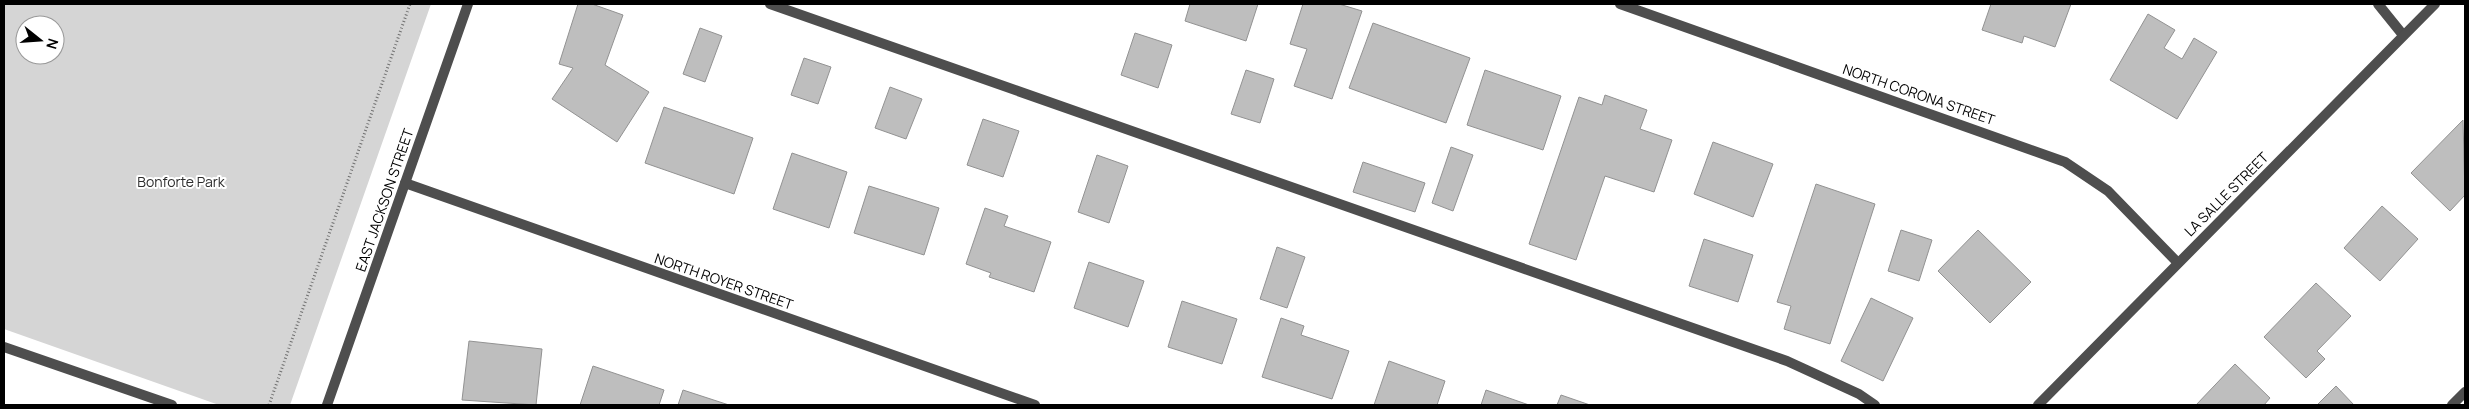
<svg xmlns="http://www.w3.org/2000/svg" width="2469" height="409" viewBox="0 0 2469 409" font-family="Manrope,sans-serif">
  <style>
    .green { fill: #d5d5d5; fill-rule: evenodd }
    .building { fill: #bebebe; stroke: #929292 }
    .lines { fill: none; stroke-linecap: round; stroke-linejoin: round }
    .path { stroke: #707070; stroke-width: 3; stroke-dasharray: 1 2.5; stroke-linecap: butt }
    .service { stroke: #4e4e4e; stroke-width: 10 }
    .minor { stroke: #4e4e4e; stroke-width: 10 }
    .labels { text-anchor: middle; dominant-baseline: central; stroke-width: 4; stroke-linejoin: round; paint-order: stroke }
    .street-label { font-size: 14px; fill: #000; stroke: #fff }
    .park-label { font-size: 14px; fill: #2c2c2c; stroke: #fff }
  </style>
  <rect width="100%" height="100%" fill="#fff"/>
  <path class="green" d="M 4,4 L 431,4 L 290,405 L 219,405 L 4,329 ZM 25,25 L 55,25 L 55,55 L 25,55 Z"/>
  <g class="building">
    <polygon points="578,4 592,4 623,15 605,65 649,92 617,142 552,99 573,68 559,64"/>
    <polygon points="1190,4 1258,4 1246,41 1185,21"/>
    <polygon points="1303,4 1339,4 1362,11 1332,99 1294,86 1307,49 1290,44"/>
    <polygon points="1991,4 2071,4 2055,47 2024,36 2022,43 1982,30"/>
    <polygon points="2148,14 2175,30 2164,48 2182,59 2194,38 2217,52 2177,119 2110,80"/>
    <polygon points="1373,23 1470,58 1446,123 1349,88"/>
    <polygon points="700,28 722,36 705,82 683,74"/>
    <polygon points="1135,33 1172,45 1158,88 1121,75"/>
    <polygon points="804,58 831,67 818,104 791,95"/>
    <polygon points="1246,70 1274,79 1260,123 1231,114"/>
    <polygon points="1485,70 1561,96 1543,150 1467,125"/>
    <polygon points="890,87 922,99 906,139 875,128"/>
    <polygon points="1605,95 1647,110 1640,129 1672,140 1654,192 1605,176 1576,260 1529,244 1579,97 1602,105"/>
    <polygon points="664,107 753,138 734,194 645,163"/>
    <polygon points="983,119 1019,131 1003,177 967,165"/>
    <polygon points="2463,120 2465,195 2450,211 2411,173"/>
    <polygon points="1713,142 1773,164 1753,217 1694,194"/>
    <polygon points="1451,147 1473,155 1453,211 1432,203"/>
    <polygon points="792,153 847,172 829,228 773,209"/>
    <polygon points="1097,155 1128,166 1109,223 1078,212"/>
    <polygon points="1363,162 1425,183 1415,212 1353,192"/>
    <polygon points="1816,184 1875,204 1830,344 1784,329 1791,306 1777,302"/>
    <polygon points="869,186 939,208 924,255 854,233"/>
    <polygon points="2382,206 2418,239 2380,281 2344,248"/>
    <polygon points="985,208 1008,216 1004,226 1051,242 1034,292 989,277 991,273 966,264"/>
    <polygon points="1901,230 1932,240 1919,281 1888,271"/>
    <polygon points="1978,230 2031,282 1990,323 1938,271"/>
    <polygon points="1704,239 1753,255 1738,302 1689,286"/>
    <polygon points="1277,247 1305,257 1287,308 1260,299"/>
    <polygon points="1089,262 1144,281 1128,327 1074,308"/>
    <polygon points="2316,283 2351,316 2317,351 2325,359 2306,378 2264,337"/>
    <polygon points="1871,298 1913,318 1883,381 1841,361"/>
    <polygon points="1182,301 1237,319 1222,364 1168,347"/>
    <polygon points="1281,318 1304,326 1301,335 1349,351 1332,399 1262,377"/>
    <polygon points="469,341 542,349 536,405 462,400"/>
    <polygon points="1389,361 1445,381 1437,405 1374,405"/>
    <polygon points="2235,364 2270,398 2264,405 2196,405"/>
    <polygon points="593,366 664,390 659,405 580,405"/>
    <polygon points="2336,386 2354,405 2317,405"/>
    <polygon points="683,390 729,405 678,405"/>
    <polygon points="1486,390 1529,405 1481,405"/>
    <polygon points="1561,395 1590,405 1557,405"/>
  </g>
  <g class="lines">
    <polyline class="path" points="269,405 410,4"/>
    <g class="service">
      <polyline points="770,4 1787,361 1859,394 1875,405"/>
      <polyline points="2378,4 2403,35"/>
      <polyline points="4,347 172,405"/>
      <polyline points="2452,405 2465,392"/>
    </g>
    <g class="minor">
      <polyline points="1620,4 2065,162 2108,191 2178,263"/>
      <polyline points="405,183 1035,405"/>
      <polyline points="327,405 468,4"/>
      <polyline points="2038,405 2435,4"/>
    </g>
  </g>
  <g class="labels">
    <g class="street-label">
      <text transform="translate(1919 94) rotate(19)">NORTH CORONA STREET</text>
      <text transform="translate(2226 194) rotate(-45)">LA SALLE STREET</text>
      <text transform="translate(384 200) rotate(-71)">EAST JACKSON STREET</text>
      <text transform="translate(724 281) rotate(19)">NORTH ROYER STREET</text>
    </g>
    <g class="park-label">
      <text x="181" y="181">Bonforte Park</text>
    </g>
  </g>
  <rect width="2469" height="409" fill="none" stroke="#000000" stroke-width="10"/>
  <g transform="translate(40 40) rotate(107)"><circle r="24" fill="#ffffff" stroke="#999999"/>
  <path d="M0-4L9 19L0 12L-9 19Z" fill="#000000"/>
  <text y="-8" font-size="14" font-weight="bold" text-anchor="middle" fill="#000000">N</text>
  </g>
</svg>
